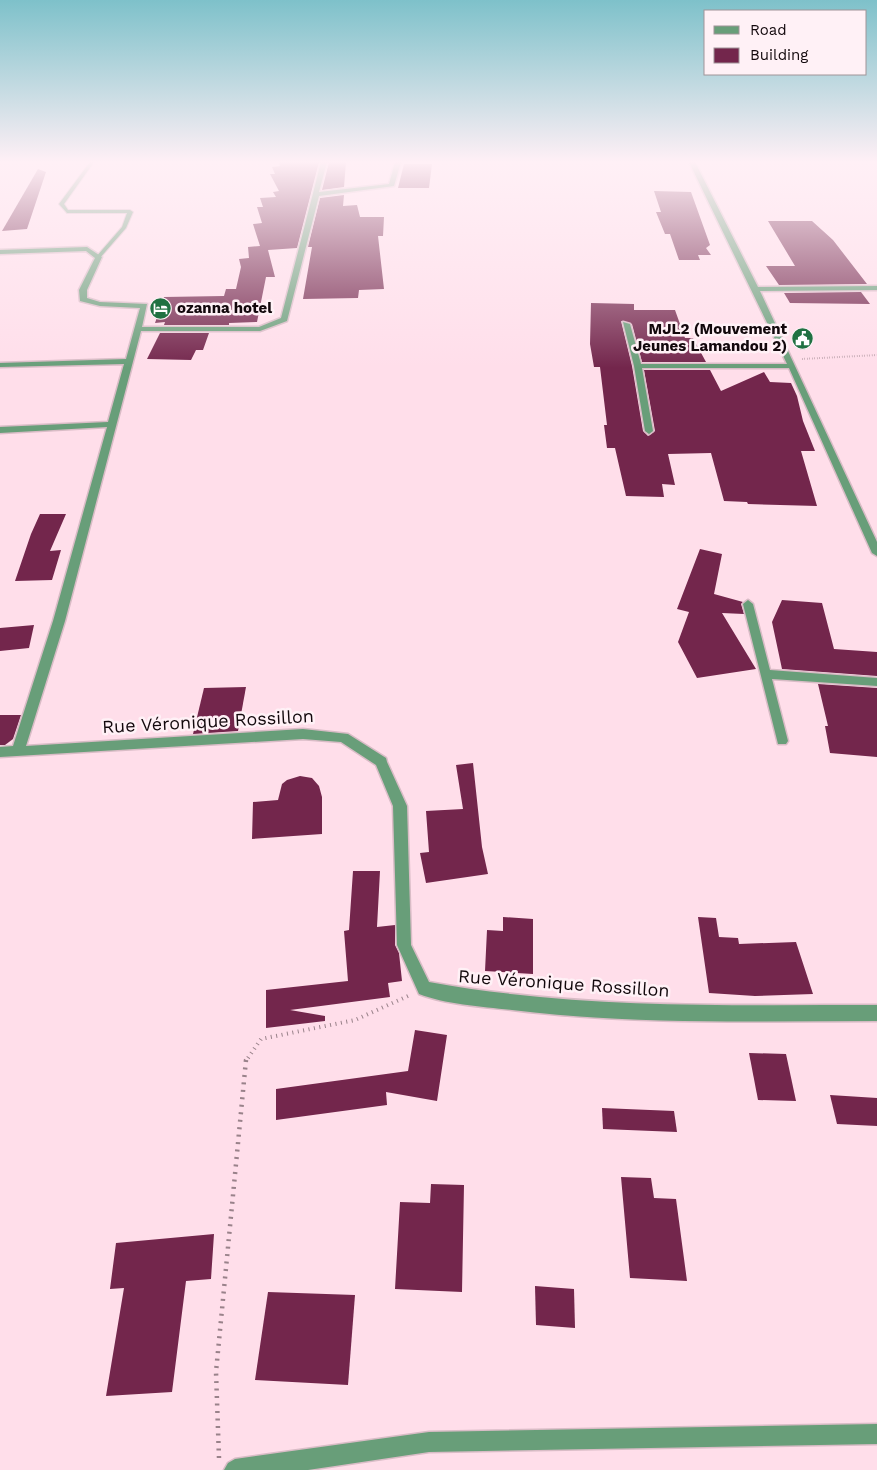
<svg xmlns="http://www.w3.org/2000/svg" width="877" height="1470" viewBox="0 0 877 1470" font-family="'Work Sans',sans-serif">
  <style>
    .building { fill: #73264c }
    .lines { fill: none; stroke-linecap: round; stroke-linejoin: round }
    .lane-casing { stroke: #d9bcc6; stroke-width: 2 }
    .street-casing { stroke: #d9bcc6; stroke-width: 3 }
    .path-far2 { stroke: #99828a; stroke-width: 2; stroke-dasharray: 0.5 2; stroke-linecap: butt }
    .path-far1 { stroke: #99828a; stroke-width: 4; stroke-dasharray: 1 4.5; stroke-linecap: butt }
    .path { stroke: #99828a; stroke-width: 4.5; stroke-dasharray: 2 5.5; stroke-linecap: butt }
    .lane { fill: #689e79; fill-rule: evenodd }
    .street { fill: #689e79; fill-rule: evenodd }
    .labels { text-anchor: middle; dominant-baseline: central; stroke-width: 5; stroke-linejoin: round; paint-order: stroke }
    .far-poi-label { font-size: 15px; font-weight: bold; fill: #12080c; stroke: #fff1f6; text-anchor: start }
    .street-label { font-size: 18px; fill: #12080c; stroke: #fff1f6 }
  </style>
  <rect width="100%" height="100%" fill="#ffdeea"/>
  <g class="building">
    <polygon points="279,162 319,162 297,248 268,250 275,277 266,277 257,322 229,323 229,325 164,325 165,322 155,323 164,297 224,296 226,289 236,289 241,267 239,259 249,258 248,247 260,246 253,224 262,223 257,207 263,207 260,198 276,197 273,192 279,191 270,174 275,174 272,167 280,166"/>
    <polygon points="329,162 346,162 344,187 322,190"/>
    <polygon points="404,164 432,164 429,188 398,188"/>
    <polygon points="38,169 46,172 27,229 2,231"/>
    <polygon points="654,191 691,192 710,245 706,248 711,255 698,255 700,260 679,260 670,234 665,234 656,212 661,212"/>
    <polygon points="344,195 343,206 357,205 360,217 384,217 383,236 378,236 384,289 359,290 358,298 303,299 312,247 308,247 320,198"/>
    <polygon points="768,221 812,221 833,240 867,284 779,285 766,266 795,266"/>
    <polygon points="861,292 870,304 790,303 784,293"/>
    <polygon points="591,303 634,304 634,310 675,310 685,338 693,338 706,362 642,362 632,324 621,321 632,366 643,431 648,436 655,431 644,370 710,370 721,391 764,372 770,382 791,383 797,396 803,421 815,451 801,451 817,506 748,504 747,502 724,501 711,453 668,454 675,485 662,484 664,497 626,496 615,448 607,448 604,425 607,425 600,367 594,367 590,344"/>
    <polygon points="160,333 209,333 203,350 196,350 191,360 147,359"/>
    <polygon points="40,514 66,514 50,551 61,550 52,580 15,581 31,534"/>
    <polygon points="700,549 722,554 714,594 743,602 741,604 744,614 722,613 756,669 697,678 678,642 689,612 677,609"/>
    <polygon points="782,600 822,603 834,649 877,652 877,676 782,669 772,622"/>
    <polygon points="34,625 29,648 0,651 0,628"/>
    <polygon points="818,684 877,688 877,757 830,753 825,726 828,726"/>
    <polygon points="246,687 238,731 193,734 204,688"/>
    <polygon points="0,715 21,715 13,739 5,745 0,745"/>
    <polygon points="473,763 482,847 488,874 426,883 420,853 429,852 426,811 463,809 456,765"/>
    <polygon points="300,776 312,778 319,786 322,797 322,834 252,839 253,802 278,800 282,784 287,780"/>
    <polygon points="353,871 380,871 377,927 395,925 395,945 399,953 402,981 388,983 390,997 290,1010 325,1016 325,1021 266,1028 266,990 348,981 344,931 349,930"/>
    <polygon points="503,917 533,919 533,974 485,971 487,930 503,931"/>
    <polygon points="698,917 716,918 719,937 738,938 739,944 796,942 813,994 755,996 709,993"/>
    <polygon points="415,1030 447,1035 437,1101 386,1092 387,1105 276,1120 276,1089 408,1071"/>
    <polygon points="749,1053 786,1054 796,1101 758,1100"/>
    <polygon points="830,1095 877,1098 877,1126 837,1124"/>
    <polygon points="602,1108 674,1111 677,1132 603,1129"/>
    <polygon points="621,1177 651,1178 654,1198 676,1199 687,1281 630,1278"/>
    <polygon points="431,1184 464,1185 462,1292 395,1289 400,1202 430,1203"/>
    <polygon points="214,1234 211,1279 186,1281 172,1392 106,1396 124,1288 110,1289 116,1243"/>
    <polygon points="535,1286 574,1289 575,1328 536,1325"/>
    <polygon points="268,1292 355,1295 348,1385 255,1380"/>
  </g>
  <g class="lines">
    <defs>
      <polygon id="lane" points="90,162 94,162 64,204 68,210 130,210 133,212 126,228 99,259 96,257 122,227 127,213 67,213 59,204"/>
      <g id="street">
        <path d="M 321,162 L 327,162 L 319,192 L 389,184 L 395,162 L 401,162 L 394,186 L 319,196 L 287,321 L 260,331 L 141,331 L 65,621 L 26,746 L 303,729 L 348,734 L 386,758 L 387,762 L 407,806 L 411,945 L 429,982 C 577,1009 727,1005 877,1005 L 877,1021 C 756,1021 633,1025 512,1010 C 484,1007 444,1004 419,994 L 397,945 L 393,806 L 376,765 L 341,742 L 303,739 L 0,757 L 0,747 L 13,746 L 53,621 L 107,427 L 0,433 L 0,427 L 108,422 L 124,364 L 0,367 L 0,363 L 126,359 L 140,308 L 100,306 L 80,301 L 79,290 L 95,258 L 86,251 L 0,254 L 0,250 L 87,247 L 102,257 L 87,290 L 87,298 L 100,302 L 147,304 L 142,327 L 259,327 L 281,318 Z"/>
        <polygon points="689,162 695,162 758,287 877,286 877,290 760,291 877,542 877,556 872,553 789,368 642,368 653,431 649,434 645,431 634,366 623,322 630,324 641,364 787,364"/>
        <polygon points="748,600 753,604 770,670 877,678 877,686 772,679 788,741 786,744 778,744 743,604"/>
        <polygon points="877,1424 877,1444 429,1452 308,1470 224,1470 228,1463 235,1459 429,1432"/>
      </g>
    </defs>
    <use href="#lane" class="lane-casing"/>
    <use href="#street" class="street-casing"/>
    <polyline class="path-far2" points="802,359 877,355"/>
    <polyline class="path-far1" points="248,1058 261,1039 355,1020 408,996"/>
    <polyline class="path" points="219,1458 216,1372 246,1060 249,1056"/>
    <use href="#lane" class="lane"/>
    <use href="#street" class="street"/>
  </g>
  <linearGradient id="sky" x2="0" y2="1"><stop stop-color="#7ec1ca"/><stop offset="0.44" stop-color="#fff0f6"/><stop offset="1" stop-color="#fff0f6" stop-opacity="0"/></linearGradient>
  <rect width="877" height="368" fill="url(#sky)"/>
  <defs>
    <symbol id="hotel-disc" viewBox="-11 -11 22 22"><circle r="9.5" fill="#207142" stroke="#fff1f6"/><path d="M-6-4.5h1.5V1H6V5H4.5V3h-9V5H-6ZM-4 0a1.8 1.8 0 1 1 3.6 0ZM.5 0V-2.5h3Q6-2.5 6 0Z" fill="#fff"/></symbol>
    <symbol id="civic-disc" viewBox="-11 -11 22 22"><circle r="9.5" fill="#207142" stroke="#fff1f6"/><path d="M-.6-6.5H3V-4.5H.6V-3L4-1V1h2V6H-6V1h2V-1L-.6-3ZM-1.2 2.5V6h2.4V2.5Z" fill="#fff"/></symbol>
  </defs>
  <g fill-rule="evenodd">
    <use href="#hotel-disc" x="148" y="296" width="25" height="25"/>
    <use href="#civic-disc" x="790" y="326" width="25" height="25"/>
  </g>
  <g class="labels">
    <g class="far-poi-label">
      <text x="177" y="308">ozanna hotel</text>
      <text x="787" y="329" text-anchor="end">MJL2 (Mouvement<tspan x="787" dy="17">Jeunes Lamandou 2)</tspan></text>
    </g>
    <g class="street-label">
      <text transform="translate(208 721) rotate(-3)">Rue Véronique Rossillon</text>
      <text transform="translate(564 983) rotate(4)">Rue Véronique Rossillon</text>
    </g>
  </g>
  <rect x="704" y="10" width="162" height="65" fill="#fff1f6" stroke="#a09498"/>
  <rect x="714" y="26" width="25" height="8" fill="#689e79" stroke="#a09498"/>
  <text x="750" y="35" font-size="15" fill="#12080c">Road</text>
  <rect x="714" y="48" width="25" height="15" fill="#73264c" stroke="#a09498"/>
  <text x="750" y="60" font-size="15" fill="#12080c">Building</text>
</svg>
